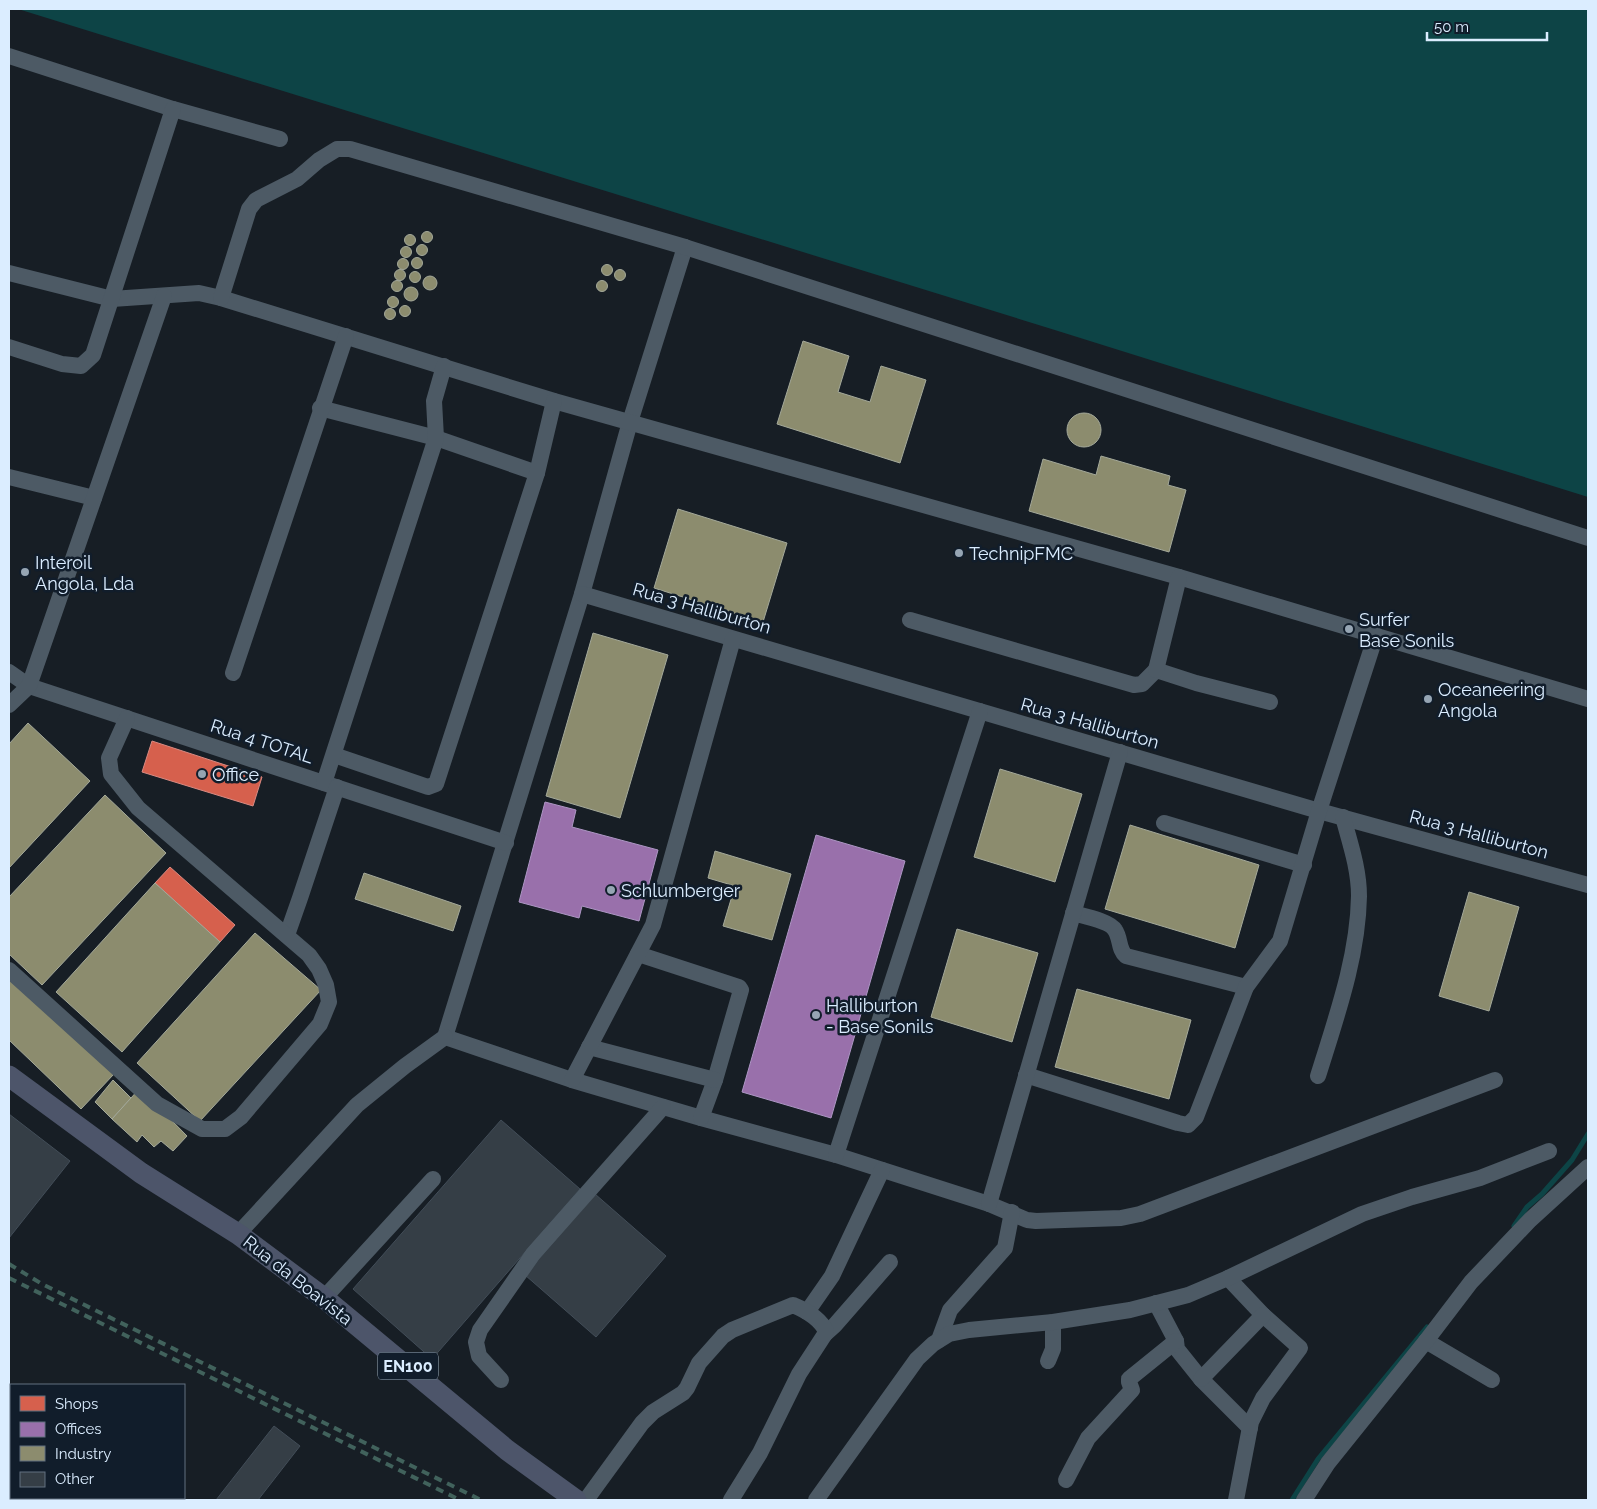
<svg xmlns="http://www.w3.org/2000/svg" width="1597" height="1509" viewBox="0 0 1597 1509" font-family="Raleway,sans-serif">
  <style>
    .water { fill: #0d4446 }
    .shops { fill: #d6604d; stroke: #d88a82 }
    .offices { fill: #9970ab; stroke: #ad96c4 }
    .industry { fill: #8c8c6e; stroke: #a4a99a }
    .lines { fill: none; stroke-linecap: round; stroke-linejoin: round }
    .stream { stroke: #0d4446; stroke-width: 5 }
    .building { fill: #353e46; stroke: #424d58 }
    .minor { stroke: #4d5a65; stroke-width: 16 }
    .major { stroke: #4d556a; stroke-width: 21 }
    .rail { stroke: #41625c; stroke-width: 4; stroke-dasharray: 8 6; stroke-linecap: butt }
    .poi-dot { fill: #96a5b3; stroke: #111d2b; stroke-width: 2 }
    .labels { text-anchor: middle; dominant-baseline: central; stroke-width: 5; stroke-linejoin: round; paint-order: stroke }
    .shield { fill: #111d2b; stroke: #9eafbf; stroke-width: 1 }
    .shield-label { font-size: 16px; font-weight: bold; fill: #dbedff }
    .poi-label { font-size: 18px; fill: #dbedff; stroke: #111d2b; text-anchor: start }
    .street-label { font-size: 18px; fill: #dbedff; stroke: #111d2b }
  </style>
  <rect width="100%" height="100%" fill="#171e25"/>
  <polygon class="water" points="18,9 1588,9 1588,497 1058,331"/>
  <g class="shops">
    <polygon points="152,741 262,777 253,806 142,772"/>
    <polygon points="170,867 235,925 220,942 155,883"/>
  </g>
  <g class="offices">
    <polygon points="545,802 576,810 572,827 658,850 639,921 582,906 579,918 519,902"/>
    <polygon points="816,835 905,861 831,1118 742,1092"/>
  </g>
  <g class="industry">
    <circle cx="427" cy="237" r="5.5"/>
    <circle cx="410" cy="240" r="5.5"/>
    <circle cx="422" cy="250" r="5.5"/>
    <circle cx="406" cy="252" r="5.5"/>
    <circle cx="417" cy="263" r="5.5"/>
    <circle cx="403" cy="264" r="5.5"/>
    <circle cx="607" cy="270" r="5.5"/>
    <circle cx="620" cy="275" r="5.5"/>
    <circle cx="400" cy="275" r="5.5"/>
    <circle cx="415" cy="277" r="5.5"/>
    <circle cx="430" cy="283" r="7"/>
    <circle cx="602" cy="286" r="5.5"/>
    <circle cx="397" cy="286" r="5.5"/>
    <circle cx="411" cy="294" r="7"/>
    <circle cx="393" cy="302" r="5.5"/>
    <circle cx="405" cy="311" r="5.5"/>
    <circle cx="390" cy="314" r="5.5"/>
    <polygon points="803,341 849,356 838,392 870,402 881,366 926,380 900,463 777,424"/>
    <circle cx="1084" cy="430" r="17"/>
    <polygon points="1101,456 1170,476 1168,485 1186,490 1169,552 1029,511 1043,459 1096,475"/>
    <polygon points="678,509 787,543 763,622 654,588"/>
    <polygon points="593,633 668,655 620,818 546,796"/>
    <polygon points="28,723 90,781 9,868 9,744"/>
    <polygon points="1000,769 1082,794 1055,882 974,857"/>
    <polygon points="105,795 166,853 42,985 9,954 9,897"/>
    <polygon points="1130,825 1259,865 1235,948 1105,909"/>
    <polygon points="715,851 791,874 772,940 723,926 735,886 708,878"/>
    <polygon points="364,873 461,906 453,931 355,899"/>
    <polygon points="155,883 220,942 122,1052 56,992"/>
    <polygon points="1469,892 1519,907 1489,1011 1439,996"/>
    <polygon points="957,929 1038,953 1012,1042 931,1017"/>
    <polygon points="255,933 321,990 200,1121 137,1063"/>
    <polygon points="9,978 114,1074 81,1109 9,1040"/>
    <polygon points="1077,989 1191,1020 1169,1099 1055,1067"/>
    <polygon points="113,1080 131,1098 112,1119 95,1102"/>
    <polygon points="140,1088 187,1136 173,1151 161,1141 154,1147 142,1135 137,1142 112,1119"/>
  </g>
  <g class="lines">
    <g class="stream">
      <polyline points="1514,1226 1527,1207 1542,1194 1572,1160 1588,1134"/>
      <polyline points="1292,1500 1318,1459 1427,1327"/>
    </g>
  </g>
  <g class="building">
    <polygon points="9,1114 70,1161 9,1238"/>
    <polygon points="501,1120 580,1189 432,1359 353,1289"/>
    <polygon points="595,1194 666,1256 596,1337 525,1275"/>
    <polygon points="274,1426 300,1446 258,1500 216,1500"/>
  </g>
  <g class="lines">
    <g class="minor">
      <polyline points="9,56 173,109 280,139"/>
      <polyline points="685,247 630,422 582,594 445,1037 572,1080 701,1118 836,1155 989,1204 1027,1220 1036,1221 1121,1218 1140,1214 1495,1080"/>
      <polyline points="9,273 112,299 199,293 221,298 554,401 1179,577 1588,699"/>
      <polyline points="221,298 249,209 256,200 297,179 319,160 337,149 350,149 685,247 1588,538"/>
      <polyline points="9,347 62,364 81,366 93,355 173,109"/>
      <polyline points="320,408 436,438 537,473"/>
      <polyline points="9,477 94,498"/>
      <polyline points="582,594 1319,811 1588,885"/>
      <polyline points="910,620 1134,685 1142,684 1156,670 1196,683 1270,702"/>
      <polyline points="1156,670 1179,577"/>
      <polyline points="9,672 29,686 506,843"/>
      <polyline points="233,673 346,336"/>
      <polyline points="9,705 29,686 164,296"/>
      <polyline points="334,755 428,787 436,784 537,473 554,401"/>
      <polyline points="324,783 436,438 434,401 444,366"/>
      <polyline points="1164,823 1304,865"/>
      <path d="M 1073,913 C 1083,916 1110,921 1115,930 C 1121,939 1118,949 1126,956 L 1246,987"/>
      <polyline points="287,935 300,898 337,787"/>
      <polyline points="638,954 739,987 741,990 715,1080 701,1118"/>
      <polyline points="9,970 157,1104 202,1129 225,1129 241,1117 320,1024 329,1002 326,985 319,969 309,955 138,808 111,774 109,758 127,718"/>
      <polyline points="589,1047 715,1080"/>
      <polyline points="1026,1075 1178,1123 1188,1125 1196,1117 1246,987 1280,941 1319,811 1376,635"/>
      <path d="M 1318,1076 C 1336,1018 1358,957 1359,896 C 1359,869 1350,843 1343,817"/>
      <polyline points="572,1080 653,925 733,639"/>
      <polyline points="836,1155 980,711"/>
      <polyline points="989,1204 1120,752"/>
      <polyline points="238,1234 357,1105 405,1066 445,1037"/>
      <polyline points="1228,1278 1263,1315 1300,1348 1263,1398 1251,1422 1236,1500"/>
      <polyline points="324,1298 433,1179"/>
      <polyline points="1156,1303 1176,1341 1177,1349 1201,1379 1250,1428"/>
      <polyline points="807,1312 832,1276 882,1170"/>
      <polyline points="825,1334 835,1325 890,1262"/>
      <polyline points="939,1340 950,1310 1005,1248 1012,1212"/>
      <polyline points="1426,1341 1492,1380"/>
      <polyline points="1048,1361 1053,1349 1053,1322"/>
      <polyline points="1201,1379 1263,1315"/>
      <polyline points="501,1380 479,1356 476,1342 480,1330 533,1254 663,1107"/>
      <polyline points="1066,1480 1088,1438 1132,1390 1129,1382 1129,1379 1176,1341"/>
      <path d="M 586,1500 L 642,1423 L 653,1412 L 683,1393 L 687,1388 L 699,1363 L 723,1336 L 732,1330 L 793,1305 C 805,1310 820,1319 826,1331 L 825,1334 L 799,1374 L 760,1453 L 731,1500"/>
      <polyline points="816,1500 917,1359 933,1344 949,1334 969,1330 1053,1322 1130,1310 1188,1295 1228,1278 1362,1214 1412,1197 1480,1178 1549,1151"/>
      <polyline points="1304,1500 1328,1463 1426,1341 1471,1282 1530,1220 1588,1167"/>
    </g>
    <g class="major">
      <polyline points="9,1076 141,1173 238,1234 324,1298 507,1450 576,1500"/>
      <polyline points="9,1436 11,1438"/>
      <polyline points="90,1498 93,1500"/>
    </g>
    <g class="rail">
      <polyline points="9,1264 42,1284 481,1500"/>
      <polyline points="9,1278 460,1500"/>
    </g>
  </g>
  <g class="poi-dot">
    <circle cx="959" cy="553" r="5"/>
    <circle cx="25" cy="572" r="5"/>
    <circle cx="1349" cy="629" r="5"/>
    <circle cx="1428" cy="699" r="5"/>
    <circle cx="202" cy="774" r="5"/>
    <circle cx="611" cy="890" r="5"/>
    <circle cx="816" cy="1015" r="5"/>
  </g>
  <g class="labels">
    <rect class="shield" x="378" y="1352.5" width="60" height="27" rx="4"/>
    <g class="shield-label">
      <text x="408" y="1366">EN100</text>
    </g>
    <g class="poi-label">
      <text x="969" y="553">TechnipFMC</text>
      <text x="35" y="562">Interoil<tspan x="35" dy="21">Angola, Lda</tspan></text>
      <text x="1359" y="619">Surfer<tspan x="1359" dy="21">Base Sonils</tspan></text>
      <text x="1438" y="689">Oceaneering<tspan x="1438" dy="21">Angola</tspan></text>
      <text x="212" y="774">Office</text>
      <text x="621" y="890">Schlumberger</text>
      <text x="826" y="1005">Halliburton<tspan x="826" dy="21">- Base Sonils</tspan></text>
    </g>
    <g class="street-label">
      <text transform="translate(702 608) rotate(16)">Rua 3 Halliburton</text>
      <text transform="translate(1090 723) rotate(16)">Rua 3 Halliburton</text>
      <text transform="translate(262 741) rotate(18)">Rua 4 TOTAL</text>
      <text transform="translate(1479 834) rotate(15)">Rua 3 Halliburton</text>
      <text transform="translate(298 1280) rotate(38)">Rua da Boavista</text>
    </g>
  </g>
  <rect width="1597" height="1509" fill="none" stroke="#dbedff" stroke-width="20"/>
  <rect x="10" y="1384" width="175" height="115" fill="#111d2b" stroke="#627080"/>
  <rect x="20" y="1396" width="25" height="15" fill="#d6604d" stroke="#627080"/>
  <text x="55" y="1409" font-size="15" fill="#dbedff">Shops</text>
  <rect x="20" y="1422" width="25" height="15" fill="#9970ab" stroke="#627080"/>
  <text x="55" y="1434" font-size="15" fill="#dbedff">Offices</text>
  <rect x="20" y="1446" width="25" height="15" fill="#8c8c6e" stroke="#627080"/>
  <text x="55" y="1459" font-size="15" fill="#dbedff">Industry</text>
  <rect x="20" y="1472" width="25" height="15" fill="#353e46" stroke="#627080"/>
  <text x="55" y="1484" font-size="15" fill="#dbedff">Other</text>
  <path d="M1427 32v8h120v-8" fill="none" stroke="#dbedff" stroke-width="2.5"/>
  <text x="1434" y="32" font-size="15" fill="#dbedff" stroke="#111d2b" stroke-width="4" paint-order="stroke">50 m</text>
</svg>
